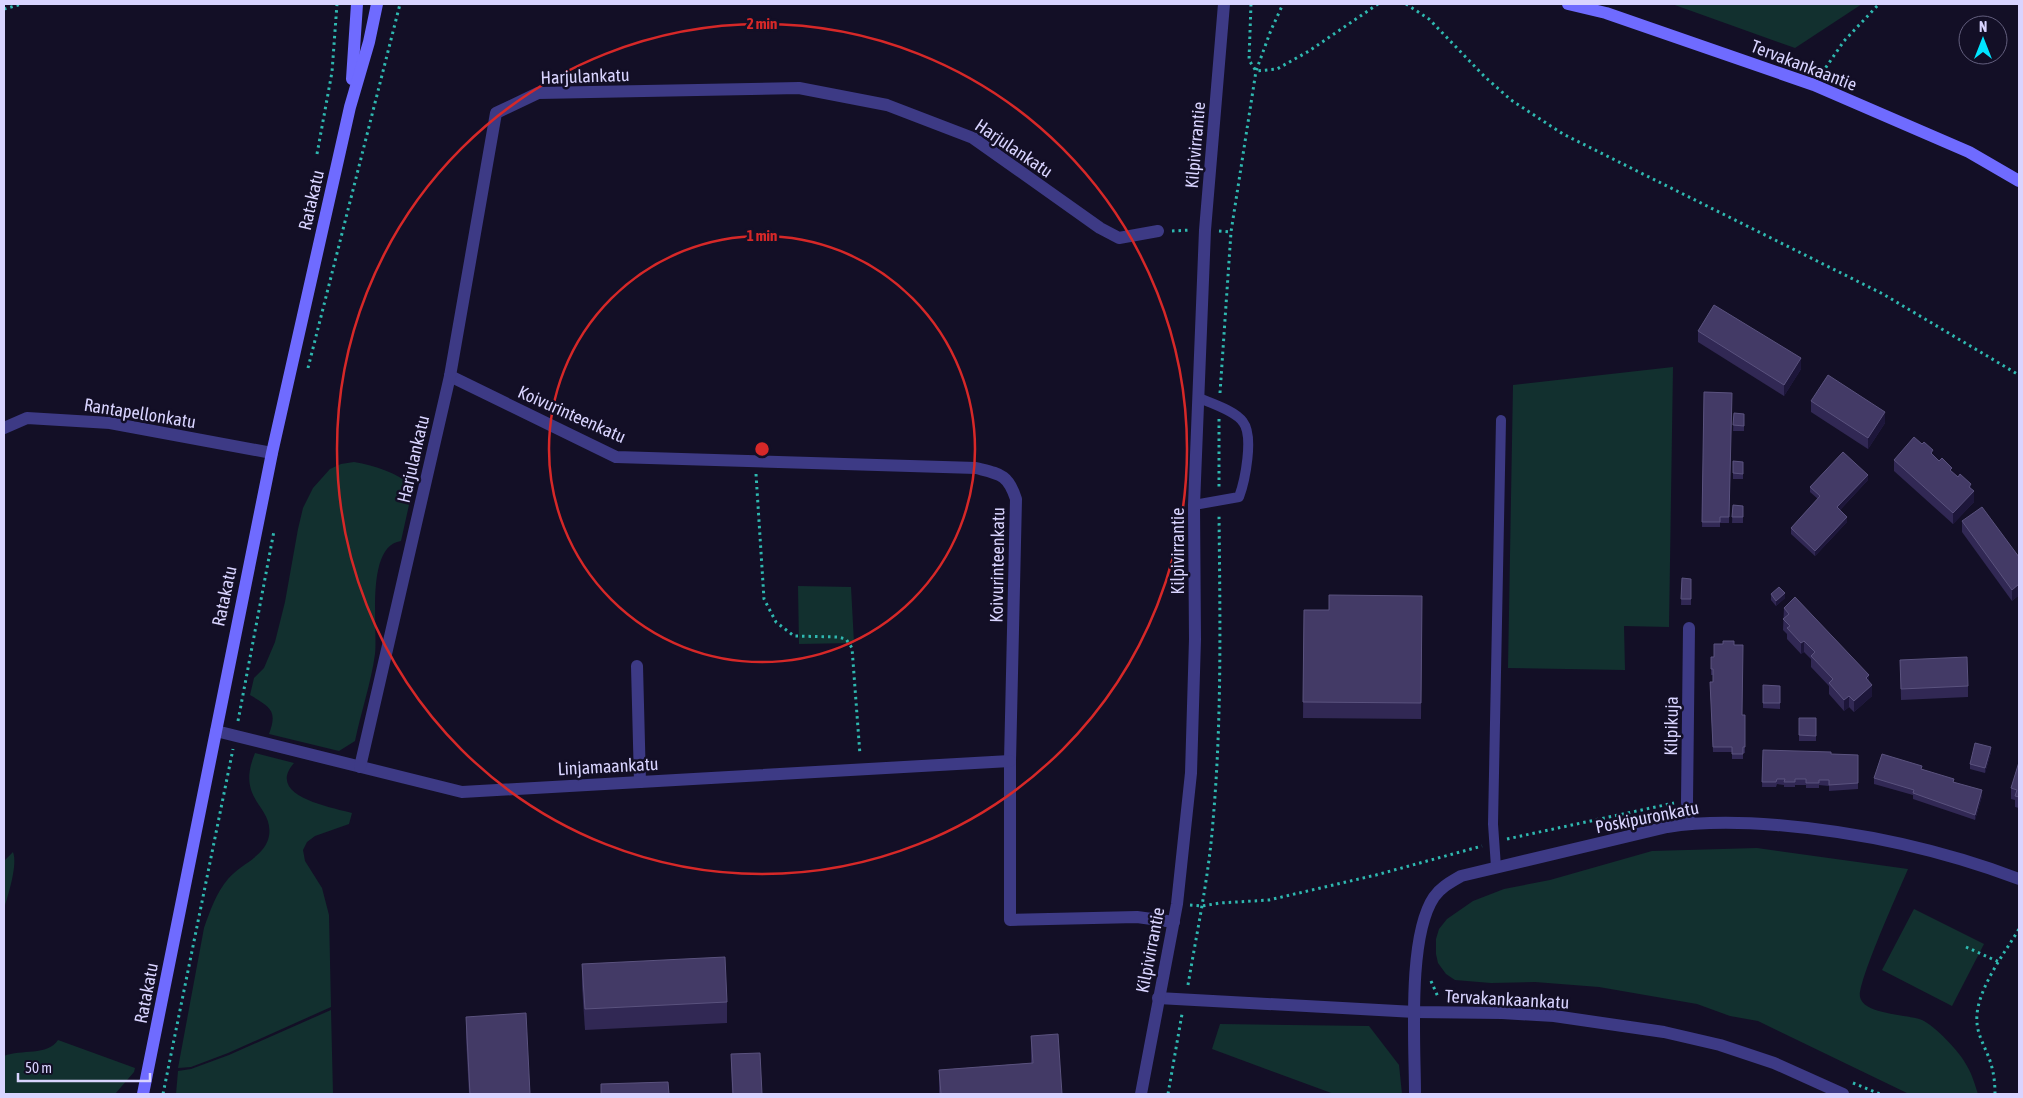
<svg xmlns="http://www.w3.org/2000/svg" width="2023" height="1098" viewBox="0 0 2023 1098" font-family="'Asap Condensed',sans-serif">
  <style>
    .green { fill: #12302f }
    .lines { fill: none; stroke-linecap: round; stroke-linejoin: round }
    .path { stroke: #2fb8b0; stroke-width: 3; stroke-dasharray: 2.5 4; stroke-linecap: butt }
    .lane { stroke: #3d3a85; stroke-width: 10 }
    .street { stroke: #3d3a85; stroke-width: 12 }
    .secondary { stroke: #6f6bff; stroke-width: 12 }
    .wall { fill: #312854 }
    .shaded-wall { fill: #1d163a }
    .building { fill: #433a66; stroke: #5a527e }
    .ring { fill: none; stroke: #d62828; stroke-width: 2.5 }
    .labels { text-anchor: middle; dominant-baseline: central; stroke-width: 5; stroke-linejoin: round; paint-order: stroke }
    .street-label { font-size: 18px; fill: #d9d4ff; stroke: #130f26 }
    .centre { fill: #d62828; stroke: #130f26; stroke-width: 2.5 }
    .ring-label { font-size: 15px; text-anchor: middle; font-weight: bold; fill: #d62828; stroke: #130f26; stroke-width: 5; stroke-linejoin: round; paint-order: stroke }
  </style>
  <rect width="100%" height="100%" fill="#130f26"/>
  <g class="green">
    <polygon points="1672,4 1862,4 1795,48"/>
    <polygon points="1673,367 1669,627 1624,626 1625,670 1508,668 1513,385"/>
    <path d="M 354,462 C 376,466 396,472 413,487 L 401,541 C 365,546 378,627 375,654 C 371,683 361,712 355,741 L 339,751 L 269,734 C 278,710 270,707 250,695 L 254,678 L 264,668 L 275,642 L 285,602 L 298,529 L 303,508 L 313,488 L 330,469 L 341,464 Z"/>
    <polygon points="798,586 851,587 854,643 799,644"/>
    <path d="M 255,753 L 294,763 C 265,796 331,807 352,813 L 349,824 L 315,836 L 307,842 L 303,850 L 305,861 L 322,888 L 329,915 L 331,1007 L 228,1053 L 191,1067 L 178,1068 L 204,928 C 210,911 216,893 228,879 C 240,864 265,857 269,836 C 274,805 235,801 255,753 Z"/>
    <path d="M 1757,848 L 1908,869 C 1900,888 1857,983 1860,997 C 1864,1015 1907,1014 1922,1020 C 1934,1025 1961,1053 1967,1066 C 1972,1074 1975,1085 1978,1094 L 1909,1094 L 1758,1021 L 1730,1016 L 1697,1004 L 1599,987 L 1535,982 L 1491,983 L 1455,980 L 1446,974 L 1438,963 L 1436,954 L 1436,939 L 1439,929 L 1447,919 L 1473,901 L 1504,889 L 1550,880 L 1652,851 Z"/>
    <path d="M 13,852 C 18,865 8,895 4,909 L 4,861 Z"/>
    <polygon points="1914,909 1984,944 1952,1006 1882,970"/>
    <polygon points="331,1010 333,1094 176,1094 178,1071 191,1069 229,1055"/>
    <polygon points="1220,1024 1369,1026 1399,1065 1402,1094 1334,1094 1212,1049"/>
    <path d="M 58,1040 L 135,1068 L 134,1072 L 115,1094 L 4,1094 L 4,1056 C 21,1049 48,1056 58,1040 Z"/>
  </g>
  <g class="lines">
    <g class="path">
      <polyline points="1251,4 1249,60 1256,71 1277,69 1309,51 1378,4"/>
      <polyline points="1406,4 1429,19 1484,76 1511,100 1563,134 1883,294 2019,375"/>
      <polyline points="4,9 22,4"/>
      <polyline points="1822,73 1844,41 1879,4"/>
      <polyline points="317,154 332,72 337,4"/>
      <polyline points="1172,231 1190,230"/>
      <polyline points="1219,231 1231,232"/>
      <polyline points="308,368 400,4"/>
      <polyline points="1220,393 1231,232 1256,71 1271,30 1283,4"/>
      <polyline points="1219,419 1219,488"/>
      <polyline points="756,474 764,599 776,622 794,636 838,637 846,639 852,648 860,755"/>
      <polyline points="238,721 274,531"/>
      <polyline points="1507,839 1674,803"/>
      <polyline points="1190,905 1202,906 1220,903 1269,900 1376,875 1482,846"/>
      <polyline points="1966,947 1999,962"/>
      <polyline points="1431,981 1438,997"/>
      <path d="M 1188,985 C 1197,931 1209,876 1213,821 C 1222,719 1220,616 1219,514"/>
      <polyline points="1853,1083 1880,1094"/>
      <polyline points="163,1094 233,749"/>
      <polyline points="1168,1094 1182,1014"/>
      <path d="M 1995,1094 C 1995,1084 1994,1074 1991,1064 C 1987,1050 1978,1037 1977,1023 C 1974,993 2004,954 2019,929"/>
    </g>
    <g class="lane">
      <path d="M 1194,505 L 1239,497 C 1245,481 1254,436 1243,422 C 1236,411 1211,403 1199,398"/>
      <polyline points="1496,867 1493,824 1501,420"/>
    </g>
    <g class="street">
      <path d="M 450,376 L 616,457 L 976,468 C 1000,474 1008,474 1016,499 L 1010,761 L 1010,920 L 1137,917 L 1174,922"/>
      <polyline points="4,428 27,418 110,423 272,453"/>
      <polyline points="1689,628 1687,802 1689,823"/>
      <polyline points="637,666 640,782"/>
      <polyline points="216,731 462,792 1010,761"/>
      <polyline points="360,767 450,376 496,113 538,93 799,88 887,105 973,138 1100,228 1119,238 1158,231"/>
      <polyline points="1158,998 1415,1012 1502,1013 1554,1016 1664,1032 1720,1045 1774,1063 1843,1094"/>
      <polyline points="1141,1094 1177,904 1191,773 1195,639 1194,505 1205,230 1224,4"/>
      <path d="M 1415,1094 C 1415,1045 1407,937 1434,897 C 1441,887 1451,882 1461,876 L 1667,827 C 1704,821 1740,822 1777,825 C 1860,832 1942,850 2019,879"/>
    </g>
    <g class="secondary">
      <polyline points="1568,4 1606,13 1814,85 1969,152 2019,181"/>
      <polyline points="352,79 357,4"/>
      <polyline points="143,1094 272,453 350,107 369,42 377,4"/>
    </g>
  </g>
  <g class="wall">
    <polygon points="1698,331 1801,369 1784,396 1698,342"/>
    <polygon points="1704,392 1732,393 1729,523 1720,523 1720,527 1702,527"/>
    <polygon points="1811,401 1885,423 1868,449 1811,412"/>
    <polygon points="1734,413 1744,414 1744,431 1733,431"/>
    <polygon points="1933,455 1971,489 1974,502 1953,524 1894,471 1894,460"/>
    <polygon points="1733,461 1743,462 1743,479 1733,479"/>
    <polygon points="1868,480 1840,510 1847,522 1815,556 1791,534 1791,528 1818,499 1810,492 1810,487"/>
    <polygon points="1733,505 1743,506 1743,523 1732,523"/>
    <polygon points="1962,521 2019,557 2019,595 2012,601 1962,532"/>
    <polygon points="1682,578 1691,579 1691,605 1681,605"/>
    <polygon points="1771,594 1785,598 1776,606 1771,600"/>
    <polygon points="1422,596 1421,719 1303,718 1304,610 1329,610"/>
    <polygon points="1784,608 1869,682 1872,696 1854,712 1849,707 1844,711 1829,694 1829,686 1811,667 1811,659 1804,652 1801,654 1787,639 1787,634 1783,630"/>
    <polygon points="1734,645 1742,715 1745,715 1745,753 1743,753 1743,759 1732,759 1732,752 1713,752 1710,682 1713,682 1713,675 1711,675 1711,657 1714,657"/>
    <polygon points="1900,660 1968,686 1968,697 1901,700"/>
    <polygon points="1763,685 1780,686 1780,709 1763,708"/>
    <rect x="1799" y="718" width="17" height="23"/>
    <polygon points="1763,750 1831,754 1858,755 1858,789 1829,791 1829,786 1819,785 1819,788 1806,788 1806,785 1795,785 1795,787 1784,787 1784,785 1777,784 1776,787 1762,787"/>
    <polygon points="1991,752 1985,773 1970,769 1970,764"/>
    <polygon points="2019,762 2019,808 2015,807 2015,800 2011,799 2011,788"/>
    <polygon points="1922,769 1954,782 1982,796 1975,820 1913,799 1913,795 1874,784 1874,778"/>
    <polygon points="582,964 727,1002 727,1023 585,1030 582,986"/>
    <polygon points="466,1017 530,1094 469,1094 466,1038"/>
    <polygon points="1031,1036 1062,1094 939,1094 939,1070 1031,1063"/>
    <polygon points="731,1054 762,1094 732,1094"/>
  </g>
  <g class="shaded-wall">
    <polygon points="1801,358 1801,369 1784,396 1784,385"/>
    <polygon points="1885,412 1885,423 1868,449 1868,438"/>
    <polygon points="1868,475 1868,480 1837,513 1837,507"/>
    <polygon points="1971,484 1971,494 1974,491 1974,502 1953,524 1953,513 1969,487"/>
    <polygon points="1847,517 1847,522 1815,556 1815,551"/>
    <polygon points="2019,584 2019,595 2012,601 2012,590"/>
    <polygon points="1785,593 1785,598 1776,606 1776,601"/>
    <polygon points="1804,641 1804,652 1801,654 1801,643"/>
    <polygon points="1869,675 1869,686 1866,678"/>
    <polygon points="1872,685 1872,696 1854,712 1854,701"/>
    <polygon points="1849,696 1849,707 1844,711 1844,700"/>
    <polygon points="1991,747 1991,752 1985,773 1985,768"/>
    <polygon points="1982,790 1982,796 1975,820 1975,815"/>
  </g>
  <g class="building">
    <polygon points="1714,305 1801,358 1784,385 1698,331"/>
    <polygon points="1828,375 1885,412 1868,438 1811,401"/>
    <polygon points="1704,392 1732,393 1729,517 1720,517 1720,522 1702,522"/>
    <polygon points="1734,413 1744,414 1744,426 1733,425"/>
    <polygon points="1914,437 1922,444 1924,442 1933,450 1931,453 1939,461 1942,458 1952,468 1950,470 1958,477 1960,474 1971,484 1969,487 1974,491 1953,513 1894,460"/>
    <polygon points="1843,452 1868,475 1837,507 1847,517 1815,551 1791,528 1820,496 1810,487"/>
    <polygon points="1733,461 1743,462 1743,474 1733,473"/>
    <polygon points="1733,505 1743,506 1743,517 1732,517"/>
    <polygon points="1982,507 2019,557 2019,584 2012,590 1962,521"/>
    <polygon points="1682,578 1691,579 1691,599 1681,599"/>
    <polygon points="1779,587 1785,593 1776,601 1771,594"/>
    <polygon points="1329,595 1422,596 1421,703 1303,702 1304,610 1329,610"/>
    <polygon points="1795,597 1869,675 1866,678 1872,685 1854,701 1849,696 1844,700 1829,683 1833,679 1811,656 1815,652 1804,641 1801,643 1787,628 1790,626 1783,619 1789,614 1784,608"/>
    <polygon points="1723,641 1734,641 1734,645 1743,645 1742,715 1745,715 1745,747 1743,747 1743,754 1732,754 1732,747 1713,747 1710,682 1713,682 1713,669 1711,669 1711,657 1714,657 1714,644 1723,644"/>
    <polygon points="1967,657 1968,686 1901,689 1900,660"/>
    <polygon points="1763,685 1780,686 1780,703 1763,703"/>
    <polygon points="1799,718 1816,718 1816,736 1799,735"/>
    <polygon points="1975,743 1991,747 1985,768 1970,764"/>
    <polygon points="1763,750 1831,752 1831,754 1858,755 1858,783 1829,785 1829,780 1819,780 1819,783 1806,783 1806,779 1795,779 1795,782 1784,782 1785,779 1777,779 1776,782 1762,782"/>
    <polygon points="1882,754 1922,766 1921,769 1954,779 1953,782 1982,790 1975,815 1913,793 1914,790 1874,778"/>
    <polygon points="2019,762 2019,797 2015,796 2017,790 2011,788"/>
    <polygon points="725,957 727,1002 585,1009 582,964"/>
    <polygon points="526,1013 530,1094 470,1094 466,1017"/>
    <polygon points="1058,1034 1062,1094 941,1094 939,1070 1033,1063 1031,1036"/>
    <polygon points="760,1053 762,1094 733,1094 731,1054"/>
    <polygon points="668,1082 669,1094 601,1094 601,1084"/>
  </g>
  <g class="ring">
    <circle cx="762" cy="449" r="213"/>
    <circle cx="762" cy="449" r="425"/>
  </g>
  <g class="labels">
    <g class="street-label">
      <text transform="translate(1804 65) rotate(21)">Tervakankaantie</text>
      <text transform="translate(585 76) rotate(-2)">Harjulankatu</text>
      <text transform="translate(1195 145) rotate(-85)">Kilpivirrantie</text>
      <text transform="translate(1014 148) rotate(34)">Harjulankatu</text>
      <text transform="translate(311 200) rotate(-77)">Ratakatu</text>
      <text transform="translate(140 413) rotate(9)">Rantapellonkatu</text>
      <text transform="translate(572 414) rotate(24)">Koivurinteenkatu</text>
      <text transform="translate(413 459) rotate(-77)">Harjulankatu</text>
      <text transform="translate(1177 551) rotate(-90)">Kilpivirrantie</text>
      <text transform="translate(997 565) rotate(-89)">Koivurinteenkatu</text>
      <text transform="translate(224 596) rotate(-78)">Ratakatu</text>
      <text transform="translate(1671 726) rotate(-89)">Kilpikuja</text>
      <text transform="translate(608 766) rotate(-3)">Linjamaankatu</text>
      <text transform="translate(1647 817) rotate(-11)">Poskipuronkatu</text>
      <text transform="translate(1150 950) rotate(-79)">Kilpivirrantie</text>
      <text transform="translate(146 993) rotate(-79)">Ratakatu</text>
      <text transform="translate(1507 999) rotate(3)">Tervakankaankatu</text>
    </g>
  </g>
  <circle cx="762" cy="449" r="8" class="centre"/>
  <g class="ring-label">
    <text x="762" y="29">2 min</text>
    <text x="762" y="241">1 min</text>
  </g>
  <rect width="2023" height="1098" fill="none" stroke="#d9d4ff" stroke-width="10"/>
  <g transform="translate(1983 40)"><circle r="24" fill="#130f26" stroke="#625e7d"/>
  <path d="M0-4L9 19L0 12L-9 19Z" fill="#00e5ff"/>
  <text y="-8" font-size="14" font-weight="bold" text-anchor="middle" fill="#d9d4ff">N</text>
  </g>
  <path d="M18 1073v8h132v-8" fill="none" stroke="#d9d4ff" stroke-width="2.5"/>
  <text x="25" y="1073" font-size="15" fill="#d9d4ff" stroke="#130f26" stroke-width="4" paint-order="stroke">50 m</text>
</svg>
